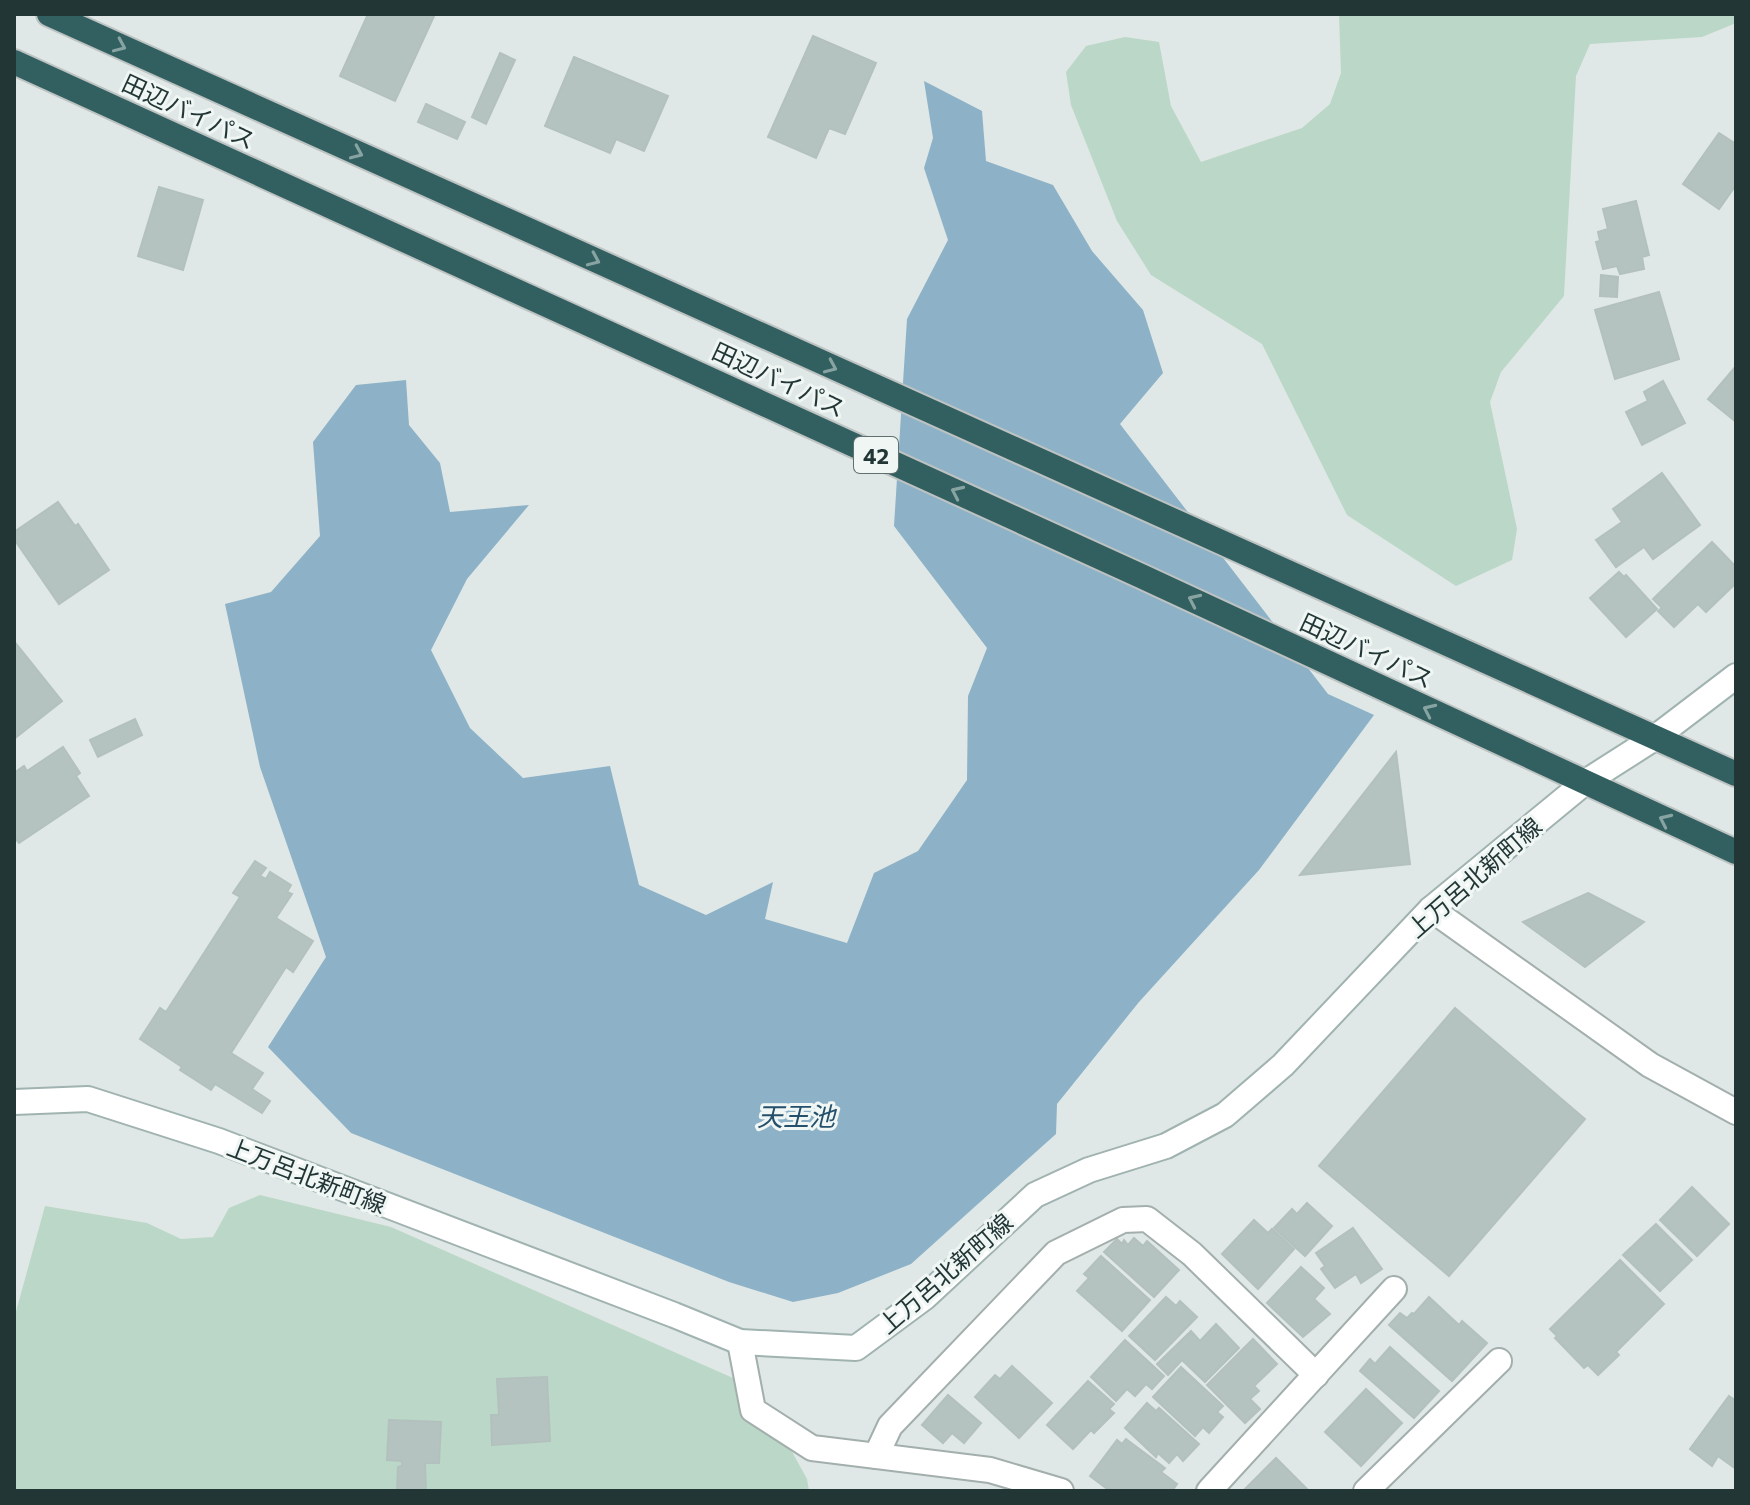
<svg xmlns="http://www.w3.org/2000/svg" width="1750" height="1505" viewBox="0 0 1750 1505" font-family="Commissioner,'Noto Sans JP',sans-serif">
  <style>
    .green { fill: #bbd7c8 }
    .water { fill: #8db2c7 }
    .building { fill: #b5c3c0; stroke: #b3c1be; stroke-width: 2 }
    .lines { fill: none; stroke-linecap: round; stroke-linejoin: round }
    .street-casing { stroke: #a3afad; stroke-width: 28 }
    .secondary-casing { stroke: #a0b3b0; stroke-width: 28 }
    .highway-casing { stroke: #bdc3c2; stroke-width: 28 }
    .street { stroke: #fff; stroke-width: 24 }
    .secondary { stroke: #fff; stroke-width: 24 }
    .highway { stroke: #325f5f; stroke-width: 24 }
    .oneway { stroke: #87a3a2 }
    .labels { text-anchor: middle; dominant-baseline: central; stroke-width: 6; stroke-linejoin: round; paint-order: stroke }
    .shield { fill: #eff6f4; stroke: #60706e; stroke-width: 2 }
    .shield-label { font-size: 22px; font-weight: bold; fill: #223635 }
    .street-label { font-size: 24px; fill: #223635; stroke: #eff6f4 }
    .water-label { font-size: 26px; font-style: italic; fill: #24506b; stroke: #eff6f4 }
  </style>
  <rect width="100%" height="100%" fill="#dfe8e6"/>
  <g class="green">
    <polygon points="1339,14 1736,14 1736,23 1702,37 1590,44 1576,76 1564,296 1501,372 1490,402 1517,529 1512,560 1456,586 1347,515 1262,344 1151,275 1117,221 1071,105 1066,72 1086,46 1125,37 1159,42 1171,106 1201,162 1302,128 1330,104 1341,73"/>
    <polygon points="260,1195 391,1227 733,1378 774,1419 807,1479 809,1491 14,1491 14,1319 45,1206 147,1223 181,1239 213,1237 229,1208"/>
  </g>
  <polygon class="water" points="924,81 982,111 986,161 1053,185 1092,251 1143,310 1163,373 1120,424 1328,694 1374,715 1259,870 1139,1002 1057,1104 1056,1134 911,1264 838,1293 793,1302 729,1282 351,1133 268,1047 326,957 260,767 225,604 271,592 320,536 313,442 356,385 406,380 409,425 440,463 450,512 529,505 467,579 431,650 470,728 523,778 610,766 639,885 706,915 773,882 765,919 847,943 874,873 918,851 967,780 968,696 987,648 894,526 907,319 948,240 924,168 933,138"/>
  <g class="building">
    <polygon points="368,14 435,14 395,101 340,76"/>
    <polygon points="813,36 876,63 845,134 829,128 816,158 768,137"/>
    <polygon points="500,53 515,60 486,124 472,117"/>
    <polygon points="574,57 668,96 644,151 616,139 610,153 545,126"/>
    <polygon points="426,104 465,122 457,139 418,122"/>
    <polygon points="1719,133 1736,144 1736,185 1719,209 1683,184"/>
    <polygon points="159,187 203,200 183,270 138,256"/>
    <polygon points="1636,201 1649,255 1642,257 1644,269 1620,274 1617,266 1603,269 1596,242 1600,241 1598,232 1608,229 1603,209"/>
    <polygon points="1601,275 1618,277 1617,297 1600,296"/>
    <polygon points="1659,292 1679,359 1615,379 1595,310"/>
    <polygon points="1736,366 1736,422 1708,399"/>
    <polygon points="1663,381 1685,423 1642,445 1626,412 1648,401 1644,392"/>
    <polygon points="1662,473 1700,525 1653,559 1644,547 1616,567 1596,540 1622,522 1613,509"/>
    <polygon points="58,502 75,526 78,524 109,570 59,604 14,539 14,532"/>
    <polygon points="1712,542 1736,567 1736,583 1706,612 1698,604 1674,627 1658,611 1662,608 1653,599"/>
    <polygon points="1619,572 1624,577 1626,575 1657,609 1626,637 1590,598"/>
    <polygon points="14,641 62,701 14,739"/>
    <polygon points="135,719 142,735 98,757 90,740"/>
    <polygon points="63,747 80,773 76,776 89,796 19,843 14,837 14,773 24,766 27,771"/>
    <polygon points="1396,752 1410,864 1300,875"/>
    <polygon points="255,861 266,868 260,876 266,879 270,872 291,885 287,892 292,894 276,918 313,941 293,972 286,967 231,1053 263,1073 252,1089 270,1101 262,1113 215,1084 211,1090 180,1070 182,1067 140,1039 160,1008 166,1012 240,897 233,893"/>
    <polygon points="1588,893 1644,922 1585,967 1523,922"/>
    <polygon points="1455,1008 1585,1119 1449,1276 1319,1166"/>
    <polygon points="1692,1187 1729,1224 1697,1256 1660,1220"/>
    <polygon points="1307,1203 1332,1226 1305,1256 1274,1228 1292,1209 1297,1214"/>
    <polygon points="1254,1220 1268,1233 1272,1229 1294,1249 1258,1289 1222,1254"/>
    <polygon points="1656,1224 1692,1260 1660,1291 1623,1255"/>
    <polygon points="1353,1228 1382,1269 1361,1283 1356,1274 1335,1288 1321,1269 1325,1266 1316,1253"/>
    <polygon points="1134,1238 1143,1246 1147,1241 1179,1270 1154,1297 1104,1252 1117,1239 1122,1244 1124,1240 1128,1245"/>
    <polygon points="1101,1256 1150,1300 1122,1331 1077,1291 1089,1278 1084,1274"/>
    <polygon points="1620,1260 1664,1304 1616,1352 1619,1355 1598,1375 1588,1365 1584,1368 1555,1338 1557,1336 1550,1329"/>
    <polygon points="1301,1267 1324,1288 1314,1299 1330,1314 1303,1337 1267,1303"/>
    <polygon points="1166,1297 1176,1306 1180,1301 1197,1317 1155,1360 1129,1336"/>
    <polygon points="1429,1297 1459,1325 1462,1321 1487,1343 1452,1381 1389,1325 1400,1313 1407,1318 1412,1313 1414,1314"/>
    <polygon points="1216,1324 1239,1348 1205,1382 1182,1360 1168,1375 1157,1364 1191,1331 1200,1341"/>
    <polygon points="1253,1339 1277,1364 1254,1386 1259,1391 1250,1399 1260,1409 1245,1423 1207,1385"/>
    <polygon points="1125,1340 1164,1376 1152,1389 1146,1384 1135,1396 1127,1389 1116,1401 1091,1377"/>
    <polygon points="1390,1347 1439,1391 1414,1418 1360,1371 1370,1359 1375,1364"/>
    <polygon points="1012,1366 1052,1403 1019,1438 975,1397 995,1375 1000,1379"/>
    <polygon points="1181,1367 1223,1406 1217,1412 1223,1417 1209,1433 1203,1427 1195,1436 1153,1397"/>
    <polygon points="547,1377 550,1441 492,1445 491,1415 499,1415 497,1379"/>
    <polygon points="1088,1381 1114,1404 1109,1409 1114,1413 1094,1433 1091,1430 1073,1449 1047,1425"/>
    <polygon points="1366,1389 1402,1423 1361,1466 1325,1432"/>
    <polygon points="948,1395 981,1423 964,1443 952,1433 943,1443 922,1425"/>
    <polygon points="1729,1396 1736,1401 1736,1469 1718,1456 1712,1466 1690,1449"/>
    <polygon points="1147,1403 1156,1411 1159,1408 1199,1444 1183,1461 1177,1454 1169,1463 1158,1453 1156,1457 1125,1428"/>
    <polygon points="389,1420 441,1422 439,1463 425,1463 426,1491 397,1491 398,1467 402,1466 402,1461 387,1460"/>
    <polygon points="1126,1439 1165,1468 1161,1472 1177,1484 1172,1491 1110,1491 1090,1476 1117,1440 1122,1444"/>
    <polygon points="1276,1458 1309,1491 1243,1491"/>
  </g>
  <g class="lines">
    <defs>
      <g id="street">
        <polyline points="1431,909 1650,1065 1736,1112"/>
        <polyline points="740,1342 753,1410 812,1448 990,1470 1061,1491"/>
        <polyline points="876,1456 890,1426 1056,1253 1123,1220 1147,1219 1192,1254 1316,1375"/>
        <polyline points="1209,1491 1394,1289"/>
        <polyline points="1366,1491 1499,1361"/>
      </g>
      <polyline id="secondary" points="14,1102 88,1099 219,1141 674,1315 740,1342 856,1348 925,1297 1035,1195 1089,1170 1166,1146 1225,1115 1283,1065 1431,909 1584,783 1656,737 1736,676"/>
      <g id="highway">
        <polyline points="49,14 1736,774"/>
        <polyline points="14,62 1141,576 1736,852"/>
      </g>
    </defs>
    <use href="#street" class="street-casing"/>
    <use href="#secondary" class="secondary-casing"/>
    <use href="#highway" class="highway-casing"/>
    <use href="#street" class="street"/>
    <use href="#secondary" class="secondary"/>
    <use href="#highway" class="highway"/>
  </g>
  <defs><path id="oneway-chevron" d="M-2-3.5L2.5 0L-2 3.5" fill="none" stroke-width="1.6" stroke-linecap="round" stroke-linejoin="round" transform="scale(2)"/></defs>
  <g class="oneway">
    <use href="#oneway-chevron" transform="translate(120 46) rotate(24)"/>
    <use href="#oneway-chevron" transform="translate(357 153) rotate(24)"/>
    <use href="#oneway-chevron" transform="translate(594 260) rotate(24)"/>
    <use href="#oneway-chevron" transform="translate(831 367) rotate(24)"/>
    <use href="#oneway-chevron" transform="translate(957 492) rotate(-155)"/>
    <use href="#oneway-chevron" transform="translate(1194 600) rotate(-155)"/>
    <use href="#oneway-chevron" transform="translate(1429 710) rotate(-155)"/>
    <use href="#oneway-chevron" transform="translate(1665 820) rotate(-155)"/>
  </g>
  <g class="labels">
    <rect class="shield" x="854" y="437" width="44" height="36" rx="6"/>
    <g class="shield-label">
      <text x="876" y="455">42</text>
    </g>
    <g class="street-label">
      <text transform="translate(189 111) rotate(25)">田辺バイパス</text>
      <text transform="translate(779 379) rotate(25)">田辺バイパス</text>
      <text transform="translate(1367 650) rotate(25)">田辺バイパス</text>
      <text transform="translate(1474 877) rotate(-41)">上万呂北新町線</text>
      <text transform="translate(307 1175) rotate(21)">上万呂北新町線</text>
      <text transform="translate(945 1273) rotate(-41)">上万呂北新町線</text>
    </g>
    <g class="water-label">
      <text x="796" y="1115">天王池</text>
    </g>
  </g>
  <rect width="1750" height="1505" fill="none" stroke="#223635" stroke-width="32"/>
</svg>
